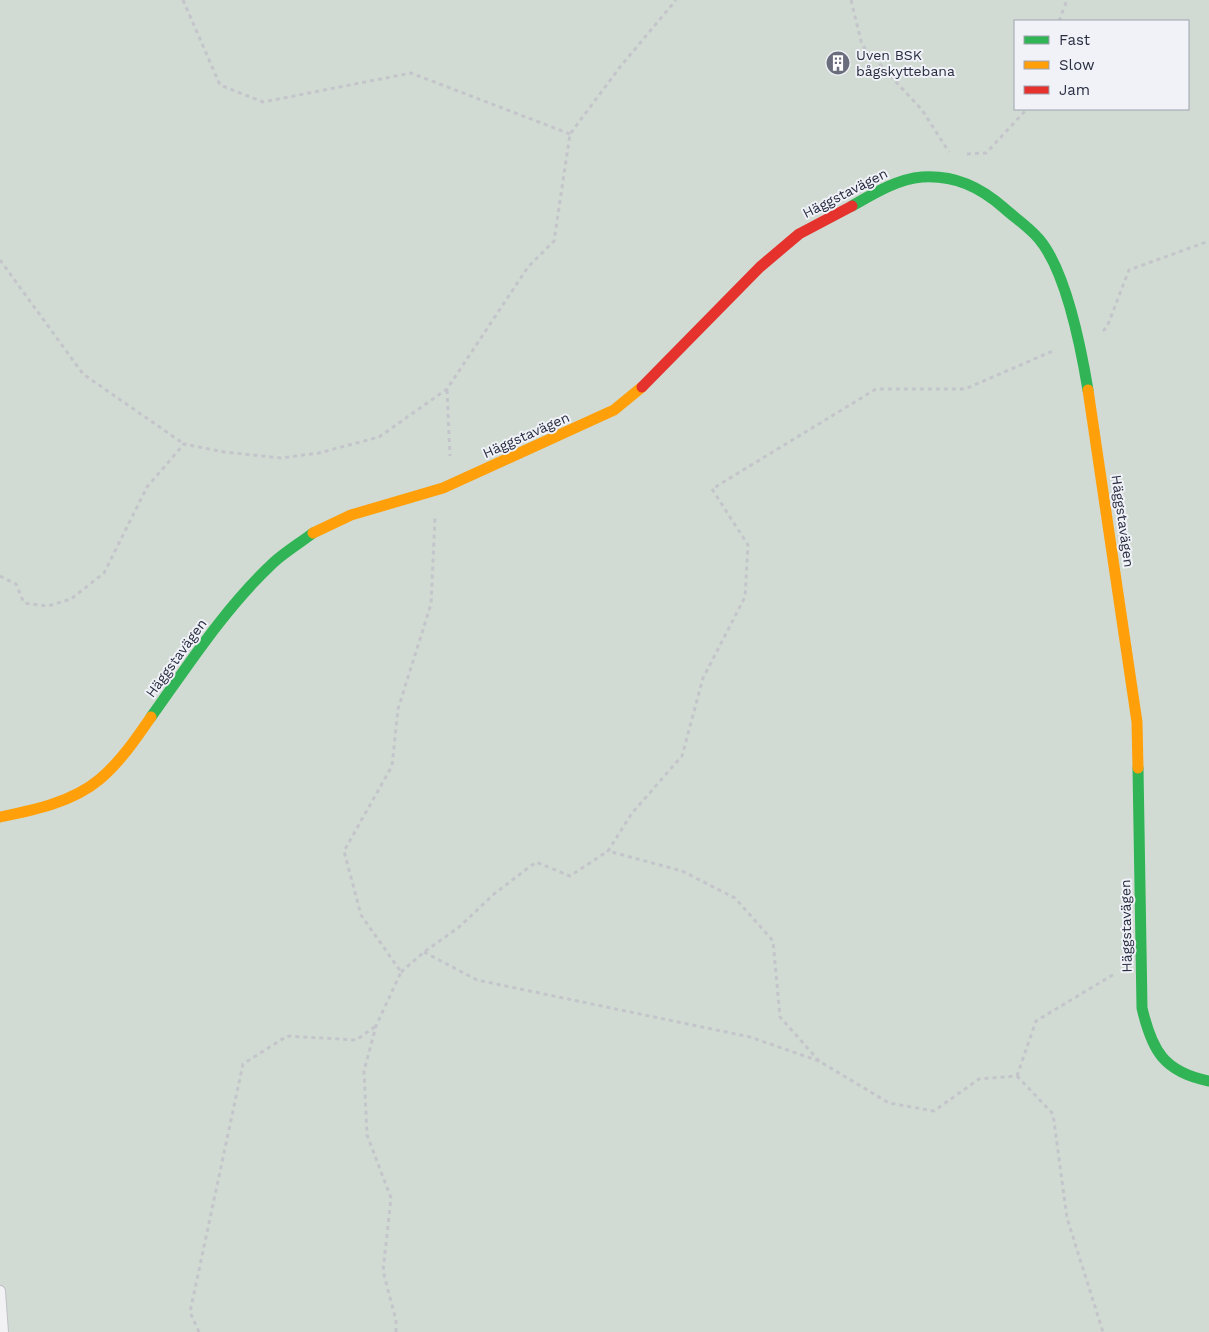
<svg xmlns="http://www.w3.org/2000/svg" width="1209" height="1332" viewBox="0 0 1209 1332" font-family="'Work Sans',sans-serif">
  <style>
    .green { fill: #d1dbd3; fill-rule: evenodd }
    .building { fill: #cacbd0 }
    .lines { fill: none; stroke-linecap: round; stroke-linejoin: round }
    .lane-casing { stroke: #c0c1c6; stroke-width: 12 }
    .path { stroke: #c4c5cb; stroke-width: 3; stroke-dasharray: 4 4; stroke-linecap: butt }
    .lane { stroke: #f2f2f4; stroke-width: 10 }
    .fast { stroke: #30b455; stroke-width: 11 }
    .slow { stroke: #ff9f0a; stroke-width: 11 }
    .jam { stroke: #e5322d; stroke-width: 11 }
    .labels { text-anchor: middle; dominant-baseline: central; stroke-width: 4; stroke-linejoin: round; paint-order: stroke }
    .poi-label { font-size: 14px; fill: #292d42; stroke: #f0f2f7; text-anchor: start }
    .street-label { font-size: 14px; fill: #292d42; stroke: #f0f2f7 }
  </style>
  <rect width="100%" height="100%" fill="#e3e4e8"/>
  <path class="green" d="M 0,0 L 1209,0 L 1209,1332 L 0,1332 ZM 1015,21 L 1188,21 L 1188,109 L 1015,109 Z"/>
  <polygon class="building" points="837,55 846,62 839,71 830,64"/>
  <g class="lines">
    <defs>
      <polyline id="lane" points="0,1291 3,1332"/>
    </defs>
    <use href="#lane" class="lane-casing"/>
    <g class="path">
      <polyline points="183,0 220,85 263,102 411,73 570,134"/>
      <polyline points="851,0 862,45 922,110 949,152"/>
      <polyline points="1059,21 1067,0"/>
      <polyline points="967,154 986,153 1027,109"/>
      <polyline points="0,260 83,374 184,444"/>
      <polyline points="1103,331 1107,327 1129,270 1209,241"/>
      <polyline points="447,390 450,456"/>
      <polyline points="0,576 16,584 24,603 48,606 71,599 104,573 147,487 184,444 224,452 281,458 319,453 379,437 447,389 528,267 554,241 570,134 620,67 676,0"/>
      <polyline points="424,952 477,980 750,1037 819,1061 889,1103 934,1111 979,1079 1017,1076"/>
      <polyline points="401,972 424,952 459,927 494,894 536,862 570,876 608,851"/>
      <polyline points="819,1061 780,1017 773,941 735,898 682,871 608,851 632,813 682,756 703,678 745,597 748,545 712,489 876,389 965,389 1055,350"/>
      <polyline points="1017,1076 1053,1114 1067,1218 1103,1332"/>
      <polyline points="1017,1076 1036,1021 1116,973"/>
      <polyline points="199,1332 190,1312 243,1064 287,1036 356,1040 376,1026"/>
      <polyline points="396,1332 396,1320 383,1271 391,1198 367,1135 364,1071 376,1026 401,972 361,915 344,851 392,766 398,709 431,604 435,518"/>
    </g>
    <use href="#lane" class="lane"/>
    <g class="fast">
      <path d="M 852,206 C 873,194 897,179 922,177 C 955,175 980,187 1004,208 C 1015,218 1029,227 1039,239 C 1066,271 1081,348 1088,390"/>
      <path d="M 151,717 C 189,664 225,608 273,563 C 285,552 300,543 313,533"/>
      <path d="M 1138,768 L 1142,1008 C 1152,1051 1164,1072 1209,1081"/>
    </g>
    <g class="slow">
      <polyline points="1088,390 1137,722 1138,768"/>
      <polyline points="313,533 351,515 443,488 614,410 642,387"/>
      <path d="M 0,817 C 34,810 73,802 100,779 C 120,762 136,739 151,717"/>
    </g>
    <polyline class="jam" points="642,387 760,267 799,234 852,206"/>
  </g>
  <defs>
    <symbol id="building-disc" viewBox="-11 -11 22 22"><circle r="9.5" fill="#6a6d7c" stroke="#f0f2f7"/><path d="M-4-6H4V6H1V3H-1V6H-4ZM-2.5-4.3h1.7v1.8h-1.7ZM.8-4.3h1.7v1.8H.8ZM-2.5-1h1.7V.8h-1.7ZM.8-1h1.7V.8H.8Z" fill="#fff"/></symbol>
  </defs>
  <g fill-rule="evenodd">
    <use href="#building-disc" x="824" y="49" width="28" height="28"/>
  </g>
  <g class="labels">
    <g class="poi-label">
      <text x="856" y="55">Uven BSK<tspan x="856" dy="16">bågskyttebana</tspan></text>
    </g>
    <g class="street-label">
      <text transform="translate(845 193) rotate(-27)">Häggstavägen</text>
      <text transform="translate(526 435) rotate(-24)">Häggstavägen</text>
      <text transform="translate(1123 521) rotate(82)">Häggstavägen</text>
      <text transform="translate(176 658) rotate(-54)">Häggstavägen</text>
      <text transform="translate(1126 926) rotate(-91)">Häggstavägen</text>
    </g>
  </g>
  <rect x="1014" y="20" width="175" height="90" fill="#f0f2f7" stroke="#a0a3af"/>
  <rect x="1024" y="36" width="25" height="8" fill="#30b455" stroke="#a0a3af"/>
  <text x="1059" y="45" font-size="15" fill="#292d42">Fast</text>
  <rect x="1024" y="61" width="25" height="8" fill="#ff9f0a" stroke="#a0a3af"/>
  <text x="1059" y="70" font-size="15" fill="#292d42">Slow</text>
  <rect x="1024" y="86" width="25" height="8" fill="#e5322d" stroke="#a0a3af"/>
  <text x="1059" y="95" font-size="15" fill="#292d42">Jam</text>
</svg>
